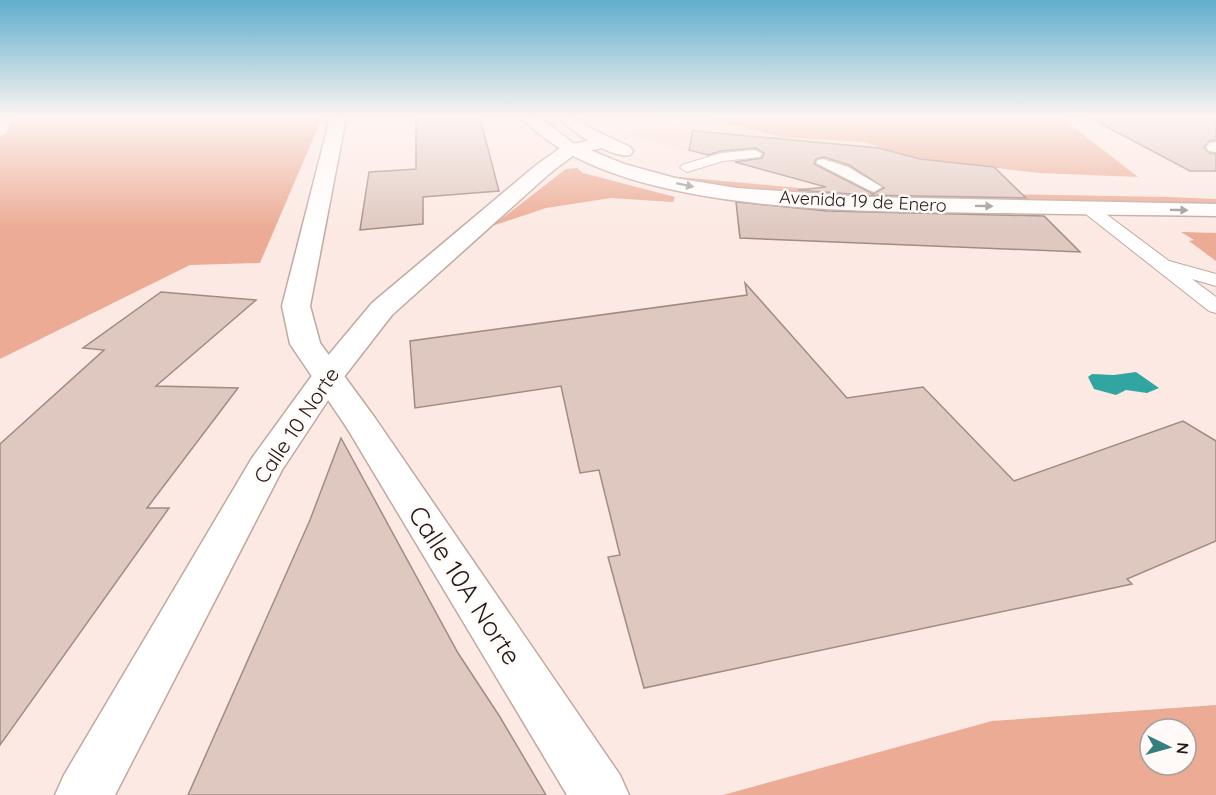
<svg xmlns="http://www.w3.org/2000/svg" width="1216" height="795" viewBox="0 0 1216 795" font-family="Quicksand,sans-serif">
  <style>
    .built { fill: #fbdcd1 }
    .green { fill: #ebab94; fill-rule: evenodd }
    .water { fill: #31a5a1 }
    .building { fill: #dfc8c0; stroke: #a18b84; stroke-width: 1.5; fill-rule: evenodd }
    .lines { fill: none; stroke-linecap: round; stroke-linejoin: round }
    .service-casing { stroke: #bfa9a1; stroke-width: 2 }
    .minor-casing { stroke: #bfa9a1; stroke-width: 3 }
    .tertiary-casing { stroke: #bfa9a1; stroke-width: 3 }
    .primary-casing { stroke: #bfa9a1; stroke-width: 3 }
    .service { fill: #fff; fill-rule: evenodd }
    .minor { fill: #fff; fill-rule: evenodd }
    .tertiary { fill: #fff; fill-rule: evenodd }
    .primary { fill: #fff; fill-rule: evenodd }
    .oneway { fill: #9b9796 }
    .labels { text-anchor: middle; dominant-baseline: central; stroke-width: 5; stroke-linejoin: round; paint-order: stroke }
    .far-street-label { font-size: 18px; fill: #201815; stroke: #fffaf8 }
    .street-label { font-size: 21px; fill: #201815; stroke: #fffaf8 }
    .near-street-label { font-size: 26px; fill: #201815; stroke: #fffaf8 }
  </style>
  <rect width="100%" height="100%" fill="#fce9e3"/>
  <polygon class="built" points="705,118 761,133 864,142 901,155 995,167 1006,178 827,173 759,167 729,163 728,161 677,149 626,134"/>
  <g class="green">
    <polygon points="12,118 322,118 260,263 190,265 0,359 0,136 6,134"/>
    <polygon points="705,118 1066,118 1066,121 1138,177 1039,173 921,159 901,155 864,142 782,137"/>
    <polygon points="577,168 583,173 675,197 673,202 611,198 546,208 492,226 566,169"/>
    <polygon points="658,175 831,191 1168,197 1216,199 1216,205 835,198 698,183"/>
    <polygon points="1181,232 1216,233 1216,261 1189,241 1194,240"/>
    <path d="M 1216,705 L 1216,795 L 723,795 L 992,721 ZM 1150,729 L 1186,729 L 1186,765 L 1150,765 Z"/>
  </g>
  <polygon class="water" points="1136,372 1159,388 1147,393 1126,390 1116,395 1094,389 1088,377 1092,374 1114,375"/>
  <g class="building">
    <polygon points="416,118 480,118 499,191 423,197 423,224 360,230 369,172 416,169"/>
    <polygon points="1092,119 1216,120 1216,140 1209,141 1204,147 1209,153 1216,154 1216,171 1190,171"/>
    <path d="M 693,131 L 879,148 L 920,159 L 994,167 L 1026,198 L 864,195 L 798,190 L 826,187 L 735,162 L 762,158 L 764,153 L 756,148 L 721,151 L 708,155 L 689,150 ZM 824,157 L 849,165 L 884,188 L 873,194 L 814,164 L 816,159 Z"/>
    <polygon points="736,202 827,211 1044,216 1080,252 740,238"/>
    <polygon points="745,283 847,398 923,387 1014,481 1183,421 1216,441 1216,541 1127,579 1132,584 644,688 608,557 620,555 599,470 580,473 561,386 415,408 410,341 747,295"/>
    <polygon points="161,292 256,300 156,386 238,388 147,508 169,508 0,745 0,444 104,350 83,348"/>
    <polygon points="341,438 458,653 500,717 546,795 188,795 310,520"/>
  </g>
  <g class="lines">
    <defs>
      <g id="service">
        <polygon points="755,150 762,154 760,157 723,161 687,172 680,168 682,165 721,153"/>
        <polygon points="823,159 848,167 882,187 874,192 869,190 816,163 818,160"/>
        <polygon points="1088,203 1094,205 1169,261 1216,274 1216,286 1192,279 1216,297 1216,313 1209,311 1082,211 1080,208 1082,205"/>
      </g>
      <g id="minor">
        <polygon points="330,118 346,118 310,306 320,343 375,418 620,775 629,795 567,795 347,428 290,344 282,306"/>
        <polygon points="1216,142 1216,152 1209,151 1206,147 1209,143"/>
      </g>
      <polygon id="tertiary" points="605,137 611,138 614,142 611,146 575,154 549,174 392,315 340,382 282,470 115,795 55,795 64,775 252,458 316,370 372,303 535,166 563,146"/>
      <g id="primary">
        <path d="M 521,118 L 540,118 L 573,143 L 624,164 L 675,178 L 737,188 L 864,197 L 1216,204 L 1216,216 C 1145,215 1073,214 1002,213 C 874,211 645,216 542,136 C 535,130 527,125 521,118 Z"/>
        <path d="M 560,118 L 578,118 L 588,127 L 630,147 L 633,151 L 630,155 C 613,159 571,132 560,118 Z"/>
      </g>
    </defs>
    <use href="#service" class="service-casing"/>
    <use href="#minor" class="minor-casing"/>
    <use href="#tertiary" class="tertiary-casing"/>
    <use href="#primary" class="primary-casing"/>
    <use href="#service" class="service"/>
    <use href="#minor" class="minor"/>
    <use href="#tertiary" class="tertiary"/>
    <use href="#primary" class="primary"/>
  </g>
  <defs><path id="oneway-solid" d="M-6-.8H1V-3.2L6.5 0L1 3.2V.8H-6Z" transform="scale(1.5)"/></defs>
  <g class="oneway">
    <use href="#oneway-solid" transform="translate(685 185) rotate(12)"/>
    <use href="#oneway-solid" transform="translate(984 206) rotate(1)"/>
    <use href="#oneway-solid" transform="translate(1179 210) rotate(1)"/>
  </g>
  <linearGradient id="sky" x2="0" y2="1"><stop stop-color="#5faecc"/><stop offset="0.51" stop-color="#fef5f2"/><stop offset="1" stop-color="#fef5f2" stop-opacity="0"/></linearGradient>
  <rect width="1216" height="230" fill="url(#sky)"/>
  <g class="labels">
    <g class="far-street-label">
      <text transform="translate(863 201) rotate(3)">Avenida 19 de Enero</text>
    </g>
    <g class="street-label">
      <text transform="translate(296 425) rotate(-56)">Calle 10 Norte</text>
    </g>
    <g class="near-street-label">
      <text transform="translate(465 585) rotate(57)">Calle 10A Norte</text>
    </g>
  </g>
  <g transform="translate(1168 747) rotate(95)"><circle r="28" fill="#fffaf8" stroke="#a6a09d" stroke-width="1.5"/>
  <path d="M0-4.5L10 22L0 15L-10 22Z" fill="#367f7c"/>
  <text y="-9" font-size="16" font-weight="bold" text-anchor="middle" fill="#201815">N</text>
  </g>
</svg>
